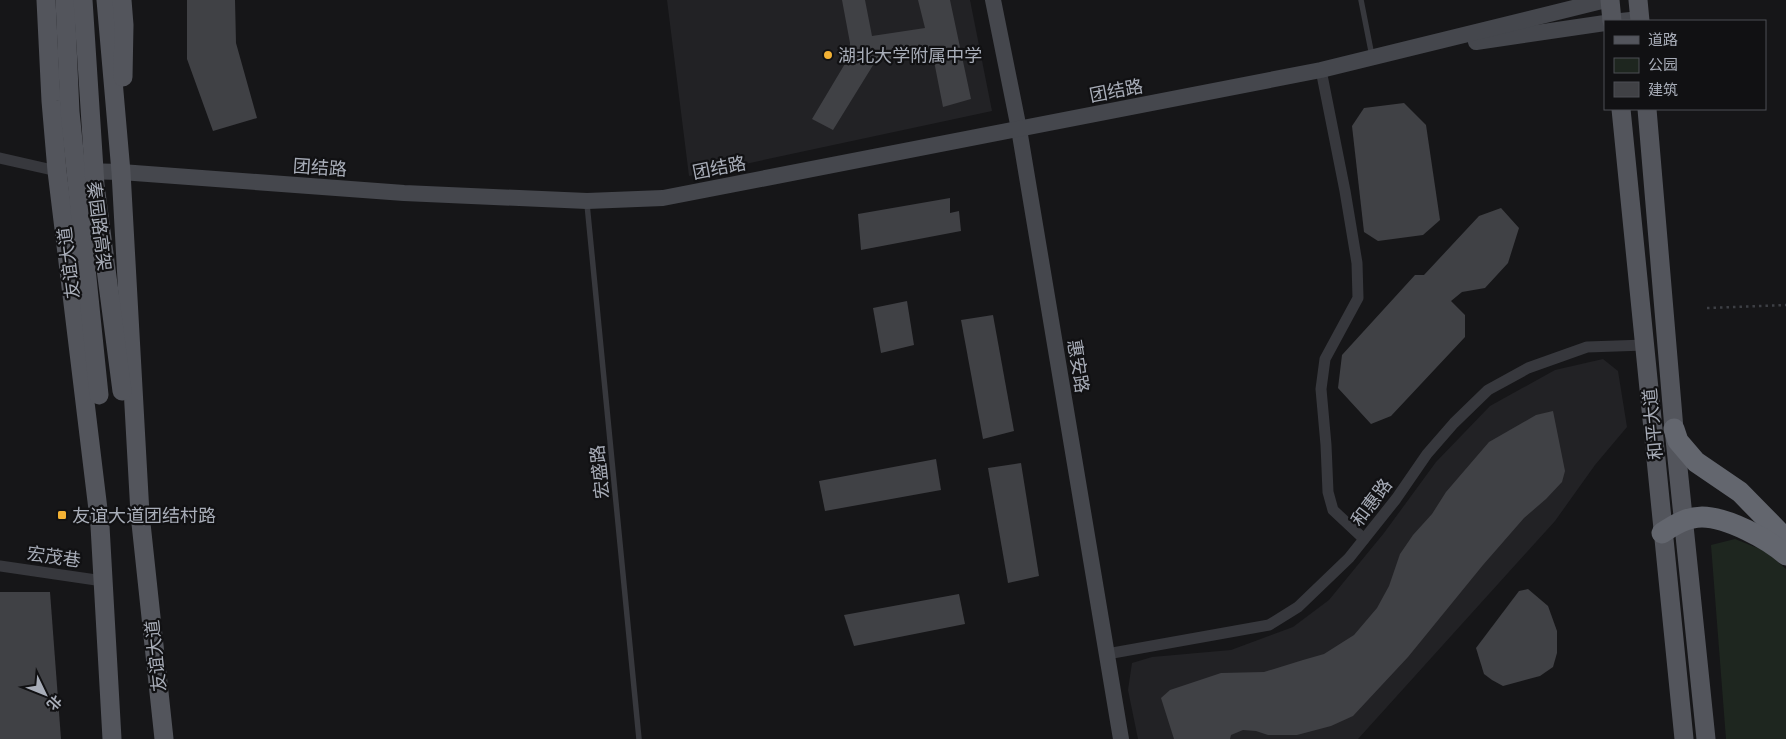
<svg xmlns="http://www.w3.org/2000/svg" width="1786" height="739" viewBox="0 0 1786 739" font-family="Manrope,'Noto Sans SC',sans-serif">
  <style>
    .built { fill: #222225 }
    .green { fill: #1e261f }
    .building { fill: #404145 }
    .lines { fill: none; stroke-linecap: round; stroke-linejoin: round }
    .path { stroke: #3d3f44; stroke-width: 2.5; stroke-dasharray: 2.5 4; stroke-linecap: butt }
    .lane { stroke: #37383d; stroke-width: 5.5 }
    .street { stroke: #37383d; stroke-width: 11 }
    .secondary { stroke: #45474d; stroke-width: 16 }
    .primary { stroke: #53555c; stroke-width: 19 }
    .highway { stroke: #63666e; stroke-width: 21 }
    .primary-bridge { stroke: #53555c; stroke-width: 19 }
    .poi-dot { fill: #f2b134; stroke: #111113; stroke-width: 2 }
    .labels { text-anchor: middle; dominant-baseline: central; stroke-width: 4.5; stroke-linejoin: round; paint-order: stroke }
    .poi-label { font-size: 18px; fill: #a8adb8; stroke: #111113; text-anchor: start }
    .street-label { font-size: 18px; fill: #a8adb8; stroke: #111113 }
  </style>
  <rect width="100%" height="100%" fill="#161618"/>
  <g class="built">
    <polygon points="667,0 970,0 992,111 689,176"/>
    <polygon points="1603,359 1618,371 1627,427 1595,465 1555,521 1358,739 1138,739 1128,690 1132,663 1152,657 1231,650 1293,627 1329,600 1384,533 1436,462 1490,406 1555,370"/>
  </g>
  <polygon class="green" points="1735,539 1765,551 1786,569 1786,739 1726,739 1711,545"/>
  <g class="building">
    <polygon points="187,0 235,0 236,43 257,118 213,131 187,59"/>
    <polygon points="842,0 865,0 872,36 925,28 918,0 950,0 971,99 943,107 932,51 875,62 833,130 812,119 849,57 850,43"/>
    <polygon points="1404,103 1426,125 1440,220 1423,235 1378,241 1364,232 1352,126 1364,108"/>
    <polygon points="950,198 950,213 959,211 961,231 861,250 858,214"/>
    <polygon points="1501,208 1519,228 1508,263 1485,288 1462,292 1451,301 1465,315 1465,337 1391,416 1371,424 1338,388 1342,355 1415,275 1424,275 1479,216"/>
    <polygon points="907,301 914,345 881,353 873,308"/>
    <polygon points="993,315 1014,431 983,439 961,320"/>
    <polygon points="1553,411 1565,471 1562,482 1546,499 1524,518 1483,565 1408,657 1353,716 1331,726 1297,735 1268,735 1256,731 1243,730 1231,735 1230,739 1174,739 1161,698 1170,690 1221,673 1264,672 1303,660 1324,654 1354,635 1377,608 1389,586 1400,554 1413,535 1432,514 1446,492 1489,442 1536,415"/>
    <polygon points="936,459 941,490 825,511 819,481"/>
    <polygon points="1021,463 1039,576 1008,583 988,468"/>
    <polygon points="1528,589 1548,606 1557,631 1557,653 1553,667 1540,676 1503,686 1492,680 1484,674 1476,648 1519,591"/>
    <polygon points="0,592 50,592 61,739 0,739"/>
    <polygon points="959,594 965,624 854,646 844,615"/>
  </g>
  <g class="lines">
    <polyline class="path" points="1707,308 1786,305"/>
    <g class="lane">
      <polyline points="1361,0 1372,56"/>
      <polyline points="587,204 639,739"/>
    </g>
    <g class="street">
      <polyline points="1321,70 1345,191 1357,263 1358,298 1325,359 1321,389 1326,445 1328,492 1333,510 1364,539"/>
      <polyline points="0,158 57,171"/>
      <polyline points="0,566 103,581"/>
      <polyline points="1107,654 1269,625 1298,607 1349,558 1396,499 1427,454 1454,423 1488,390 1528,368 1587,347 1645,345"/>
    </g>
    <g class="secondary">
      <polyline points="993,0 1019,129 1121,739"/>
      <polyline points="1621,21 1640,19"/>
      <polyline points="1476,42 1605,23"/>
      <polyline points="82,171 121,172 404,193 587,201 663,198 1321,70 1606,0"/>
    </g>
    <g class="primary">
      <polyline points="46,0 51,101 57,171 100,526 112,739"/>
      <polyline points="106,0 121,172 140,514 164,739"/>
      <polyline points="122,0 124,25 123,77"/>
      <polyline points="1610,0 1612,21"/>
      <polyline points="1638,0 1640,21"/>
      <path d="M 1621,109 C 1643,319 1662,529 1684,739"/>
      <polyline points="1647,109 1674,429 1706,739"/>
    </g>
    <g class="highway">
      <polyline points="1674,429 1678,441 1696,462 1740,492 1786,539"/>
      <path d="M 1662,533 C 1674,525 1687,517 1702,517 C 1727,517 1768,539 1786,555"/>
    </g>
    <g class="primary-bridge">
      <polyline points="65,0 70,112 99,395"/>
      <polyline points="83,0 95,185 122,391"/>
    </g>
  </g>
  <g class="poi-dot">
    <circle cx="828" cy="55" r="5"/>
    <rect x="57" y="510" width="10" height="10" rx="2.5"/>
  </g>
  <g class="labels">
    <g class="poi-label">
      <text x="838" y="55">湖北大学附属中学</text>
      <text x="72" y="515">友谊大道团结村路</text>
    </g>
    <g class="street-label">
      <text transform="translate(1116 90) rotate(-11)">团结路</text>
      <text transform="translate(320 167) rotate(4)">团结路</text>
      <text transform="translate(719 167) rotate(-11)">团结路</text>
      <text transform="translate(100 226) rotate(83)">秦园路高架</text>
      <text transform="translate(68 263) rotate(-97)">友谊大道</text>
      <text transform="translate(1079 366) rotate(81)">惠安路</text>
      <text transform="translate(1652 424) rotate(-95)">和平大道</text>
      <text transform="translate(599 472) rotate(-96)">宏盛路</text>
      <text transform="translate(1371 502) rotate(-53)">和惠路</text>
      <text transform="translate(54 556) rotate(8)">宏茂巷</text>
      <text transform="translate(155 656) rotate(-96)">友谊大道</text>
    </g>
  </g>
  <rect x="1604" y="20" width="162" height="90" fill="#111113" stroke="#4d4f55"/>
  <rect x="1614" y="36" width="25" height="8" fill="#53555c" stroke="#4d4f55"/>
  <text x="1648" y="45" font-size="15" fill="#a8adb8">道路</text>
  <rect x="1614" y="58" width="25" height="15" fill="#1e261f" stroke="#4d4f55"/>
  <text x="1648" y="70" font-size="15" fill="#a8adb8">公园</text>
  <rect x="1614" y="82" width="25" height="15" fill="#404145" stroke="#4d4f55"/>
  <text x="1648" y="95" font-size="15" fill="#a8adb8">建筑</text>
  <g transform="translate(45 694) rotate(133)" stroke="#111113" stroke-width="4" paint-order="stroke">
  <path d="M0-4L9 19L0 12L-9 19Z" fill="#a8adb8"/>
  <text y="-8" font-size="14" font-weight="bold" text-anchor="middle" fill="#a8adb8">北</text>
  </g>
</svg>
